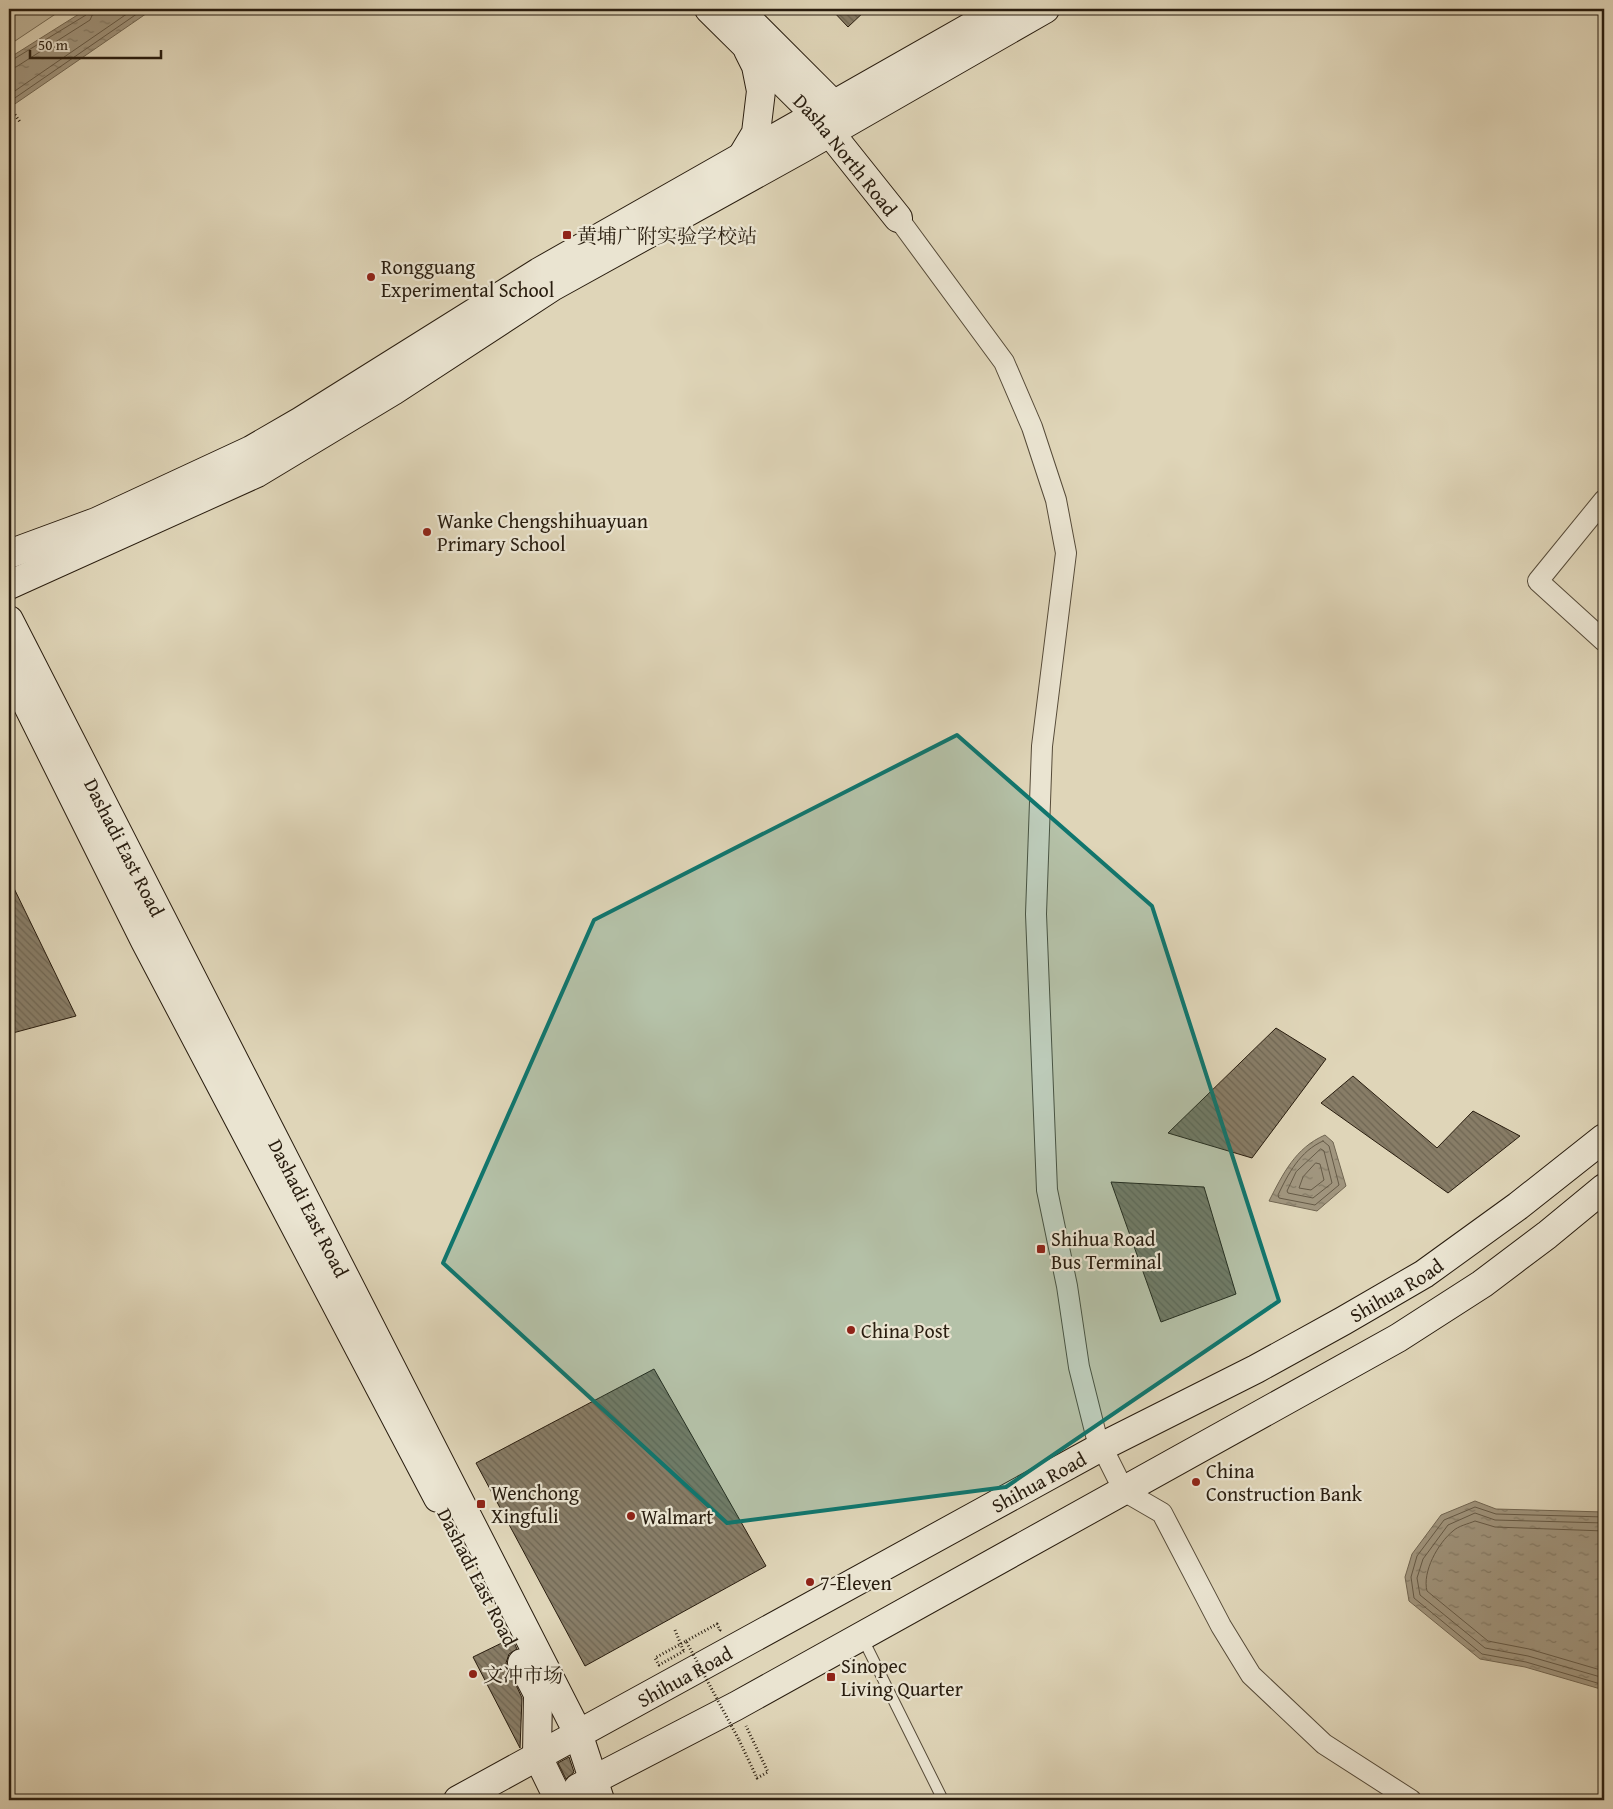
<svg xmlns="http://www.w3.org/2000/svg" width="1613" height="1809" viewBox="0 0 1613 1809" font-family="'Gentium Book Plus','Noto Serif SC',serif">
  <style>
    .green { fill: #c0b69b; stroke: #746a55 }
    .water { fill: url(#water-ripples); stroke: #716652 }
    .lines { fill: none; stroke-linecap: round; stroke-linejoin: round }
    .shore { stroke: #655a47; stroke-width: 1 }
    .building { fill: url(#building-back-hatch); stroke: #291d0f }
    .lane-casing { stroke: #564b39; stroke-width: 12 }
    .street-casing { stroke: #564b39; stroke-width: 22 }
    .secondary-casing { stroke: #291d0f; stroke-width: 30 }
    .path { stroke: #291d0f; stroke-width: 3; stroke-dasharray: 1 2.5; stroke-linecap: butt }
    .lane { stroke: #eae4d1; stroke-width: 10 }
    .street { stroke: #eae4d1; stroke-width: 20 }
    .secondary { stroke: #eae4d1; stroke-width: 28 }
    .path-bridge { stroke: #291d0f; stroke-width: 3; stroke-dasharray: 1 2.5; stroke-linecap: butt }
    .marked { fill: #0f766e; fill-opacity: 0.2; stroke: #0f766e; stroke-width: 4; stroke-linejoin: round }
    .poi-dot { fill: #8f2418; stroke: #eae4d1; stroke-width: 2 }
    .labels { text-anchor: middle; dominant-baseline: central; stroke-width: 4.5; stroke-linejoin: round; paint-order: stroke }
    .street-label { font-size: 20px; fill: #291d0f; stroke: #eae4d1 }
    .poi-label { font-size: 20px; fill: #291d0f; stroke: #eae4d1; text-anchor: start }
  </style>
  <defs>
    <pattern id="water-ripples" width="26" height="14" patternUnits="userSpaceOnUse" patternTransform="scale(1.25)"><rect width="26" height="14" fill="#a1967f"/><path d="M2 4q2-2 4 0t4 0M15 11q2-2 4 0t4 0" fill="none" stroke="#837a66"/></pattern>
    <pattern id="building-back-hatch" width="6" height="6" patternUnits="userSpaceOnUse" patternTransform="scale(1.25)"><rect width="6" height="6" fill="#887d67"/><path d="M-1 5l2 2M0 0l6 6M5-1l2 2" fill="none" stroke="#6f6653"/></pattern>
  </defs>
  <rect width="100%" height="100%" fill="#dfd5b8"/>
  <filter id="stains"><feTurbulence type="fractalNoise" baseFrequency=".004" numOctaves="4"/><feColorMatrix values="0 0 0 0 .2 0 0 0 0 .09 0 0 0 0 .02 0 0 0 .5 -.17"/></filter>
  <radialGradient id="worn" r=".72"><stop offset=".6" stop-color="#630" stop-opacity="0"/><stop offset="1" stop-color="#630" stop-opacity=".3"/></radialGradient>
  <polygon class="green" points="9,9 63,9 9,45"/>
  <g class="water">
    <polygon points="87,9 153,9 9,108 9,58"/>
    <path d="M 1325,1135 L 1333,1142 L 1346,1186 L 1317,1211 L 1269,1201 C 1283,1174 1295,1148 1325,1135 Z"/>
    <polygon points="1475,1501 1496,1509 1604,1512 1604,1690 1525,1667 1480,1659 1409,1601 1405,1577 1412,1554 1441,1515"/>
  </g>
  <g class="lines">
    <g class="shore">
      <polyline points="9,62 86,15 89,9"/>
      <polyline points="9,68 16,67 90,20 95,9"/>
      <polyline points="9,95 134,9"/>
      <polyline points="9,102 144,9"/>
      <path d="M 1323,1141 L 1329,1146 L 1339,1185 L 1315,1205 L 1279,1198 L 1278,1195 C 1288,1174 1300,1151 1323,1141 Z"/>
      <polygon points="1321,1149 1324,1151 1332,1183 1313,1198 1288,1193 1287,1191 1296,1172"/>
      <polygon points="1316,1163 1320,1164 1324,1180 1311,1190 1299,1188 1303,1177"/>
      <polyline points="1604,1517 1496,1514 1475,1507 1444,1520 1417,1556 1411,1577 1414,1598 1482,1654 1526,1662 1604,1685"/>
      <polyline points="1604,1523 1495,1520 1475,1513 1448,1525 1423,1559 1417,1578 1420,1595 1485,1648 1528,1656 1604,1678"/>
      <path d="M 1604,1531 L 1495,1527 L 1475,1521 C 1468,1524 1458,1526 1453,1531 C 1438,1543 1422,1572 1427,1591 L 1488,1641 L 1529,1649 L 1604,1671"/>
    </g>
  </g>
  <g class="building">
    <polygon points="831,9 867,9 848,27"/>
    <polygon points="9,878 76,1016 9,1034"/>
    <polygon points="1276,1028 1326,1059 1252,1158 1168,1133"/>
    <polygon points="1353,1076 1437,1148 1473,1111 1520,1136 1448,1193 1321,1103"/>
    <polygon points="1111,1182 1204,1187 1236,1294 1161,1322"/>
    <polygon points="654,1369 766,1566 585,1666 476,1463"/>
    <polygon points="512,1638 517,1649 509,1654 506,1663 522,1698 520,1748 473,1657"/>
    <polygon points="569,1757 574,1772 566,1779 558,1763"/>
  </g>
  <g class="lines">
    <defs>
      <polyline id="lane" points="862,1637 943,1800"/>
      <g id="street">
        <polyline points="898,218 1004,362 1032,427 1056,500 1066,553 1042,746 1036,914 1047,1190 1067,1286 1079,1367 1096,1435 1124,1491 1162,1513 1221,1626 1251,1675 1324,1744 1411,1800"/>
        <polyline points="1604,500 1538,581 1604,641"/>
      </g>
      <g id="secondary">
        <path id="s1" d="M 709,9 L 815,114 L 898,218"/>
        <polyline points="738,9 846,117"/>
        <polyline points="741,158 756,133 761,91 756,66 748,50"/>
        <polyline points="9,554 96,522 251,450 301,421 539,272 1002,9"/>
        <polyline points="9,585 257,473 393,391 552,287 803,148 1045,9"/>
        <path id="s2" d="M 9,620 L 578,1733 L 600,1800"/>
        <polyline points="9,668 145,941 438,1498"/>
        <polyline points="522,1663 538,1694 537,1755 559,1800"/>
        <polyline points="578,1788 736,1706 1398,1338 1482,1284 1547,1235 1604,1188"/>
        <path id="s3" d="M 458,1800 L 1101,1447 L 1256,1369 L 1343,1321 L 1424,1274 L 1518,1206 L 1604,1138"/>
      </g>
    </defs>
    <use href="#lane" class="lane-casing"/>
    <use href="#street" class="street-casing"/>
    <use href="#secondary" class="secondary-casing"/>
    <g class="path">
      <polyline points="9,106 20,122"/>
      <polyline points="675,1630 684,1652"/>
      <polyline points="686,1641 717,1624 720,1630 719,1631"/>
      <polyline points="739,1740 757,1778 768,1772 746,1726"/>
    </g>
    <use href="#lane" class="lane"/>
    <use href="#street" class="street"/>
    <use href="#secondary" class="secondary"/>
    <polyline class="path-bridge" points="684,1651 659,1665 655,1658 686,1641 739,1740"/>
  </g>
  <path class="marked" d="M 957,735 L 1152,906 L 1279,1301 L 1006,1487 L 727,1523 L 443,1263 L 594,920 Z"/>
  <g class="poi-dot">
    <rect x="562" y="230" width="10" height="10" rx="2.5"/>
    <circle cx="371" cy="277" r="5"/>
    <circle cx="427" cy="532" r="5"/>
    <rect x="1036" y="1244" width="10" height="10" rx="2.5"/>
    <circle cx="851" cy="1330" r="5"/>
    <circle cx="1196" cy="1482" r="5"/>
    <rect x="476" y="1499" width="10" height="10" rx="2.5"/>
    <circle cx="631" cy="1516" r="5"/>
    <circle cx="810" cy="1582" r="5"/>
    <circle cx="473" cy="1674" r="5"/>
    <rect x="826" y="1672" width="10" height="10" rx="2.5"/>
  </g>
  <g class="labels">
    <g class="street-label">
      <text stroke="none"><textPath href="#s1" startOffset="200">Dasha North Road</textPath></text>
      <text stroke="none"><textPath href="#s2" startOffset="255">Dashadi East Road</textPath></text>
      <text stroke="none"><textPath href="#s2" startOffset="660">Dashadi East Road</textPath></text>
      <text stroke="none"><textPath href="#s3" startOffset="1068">Shihua Road</textPath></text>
      <text stroke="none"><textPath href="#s3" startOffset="662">Shihua Road</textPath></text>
      <text transform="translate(478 1577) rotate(63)">Dashadi East Road</text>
      <text stroke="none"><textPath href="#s3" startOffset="258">Shihua Road</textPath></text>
    </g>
    <g class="poi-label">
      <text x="577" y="235">黄埔广附实验学校站</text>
      <text x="381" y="266">Rongguang<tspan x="381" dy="23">Experimental School</tspan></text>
      <text x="437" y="520">Wanke Chengshihuayuan<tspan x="437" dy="23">Primary School</tspan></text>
      <text x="1051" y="1238">Shihua Road<tspan x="1051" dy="23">Bus Terminal</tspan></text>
      <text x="861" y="1330">China Post</text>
      <text x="1206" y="1470">China<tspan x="1206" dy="23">Construction Bank</tspan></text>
      <text x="491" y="1492">Wenchong<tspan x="491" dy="23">Xingfuli</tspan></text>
      <text x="641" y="1516">Walmart</text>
      <text x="820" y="1582">7-Eleven</text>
      <text x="841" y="1665">Sinopec<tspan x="841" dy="23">Living Quarter</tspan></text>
      <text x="483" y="1674">文冲市场</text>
    </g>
  </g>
  <rect width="1613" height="1809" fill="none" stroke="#dfd5b8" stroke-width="30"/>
  <rect x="10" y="10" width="1593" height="1789" fill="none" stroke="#291d0f" stroke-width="2.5"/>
  <rect x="15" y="15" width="1583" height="1779" fill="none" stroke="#291d0f"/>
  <path d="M30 50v8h131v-8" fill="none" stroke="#291d0f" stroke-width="2.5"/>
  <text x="38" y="50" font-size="15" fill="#291d0f" stroke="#eae4d1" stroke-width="4" paint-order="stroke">50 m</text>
  <rect width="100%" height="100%" filter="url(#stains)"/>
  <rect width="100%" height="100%" fill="url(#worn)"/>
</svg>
